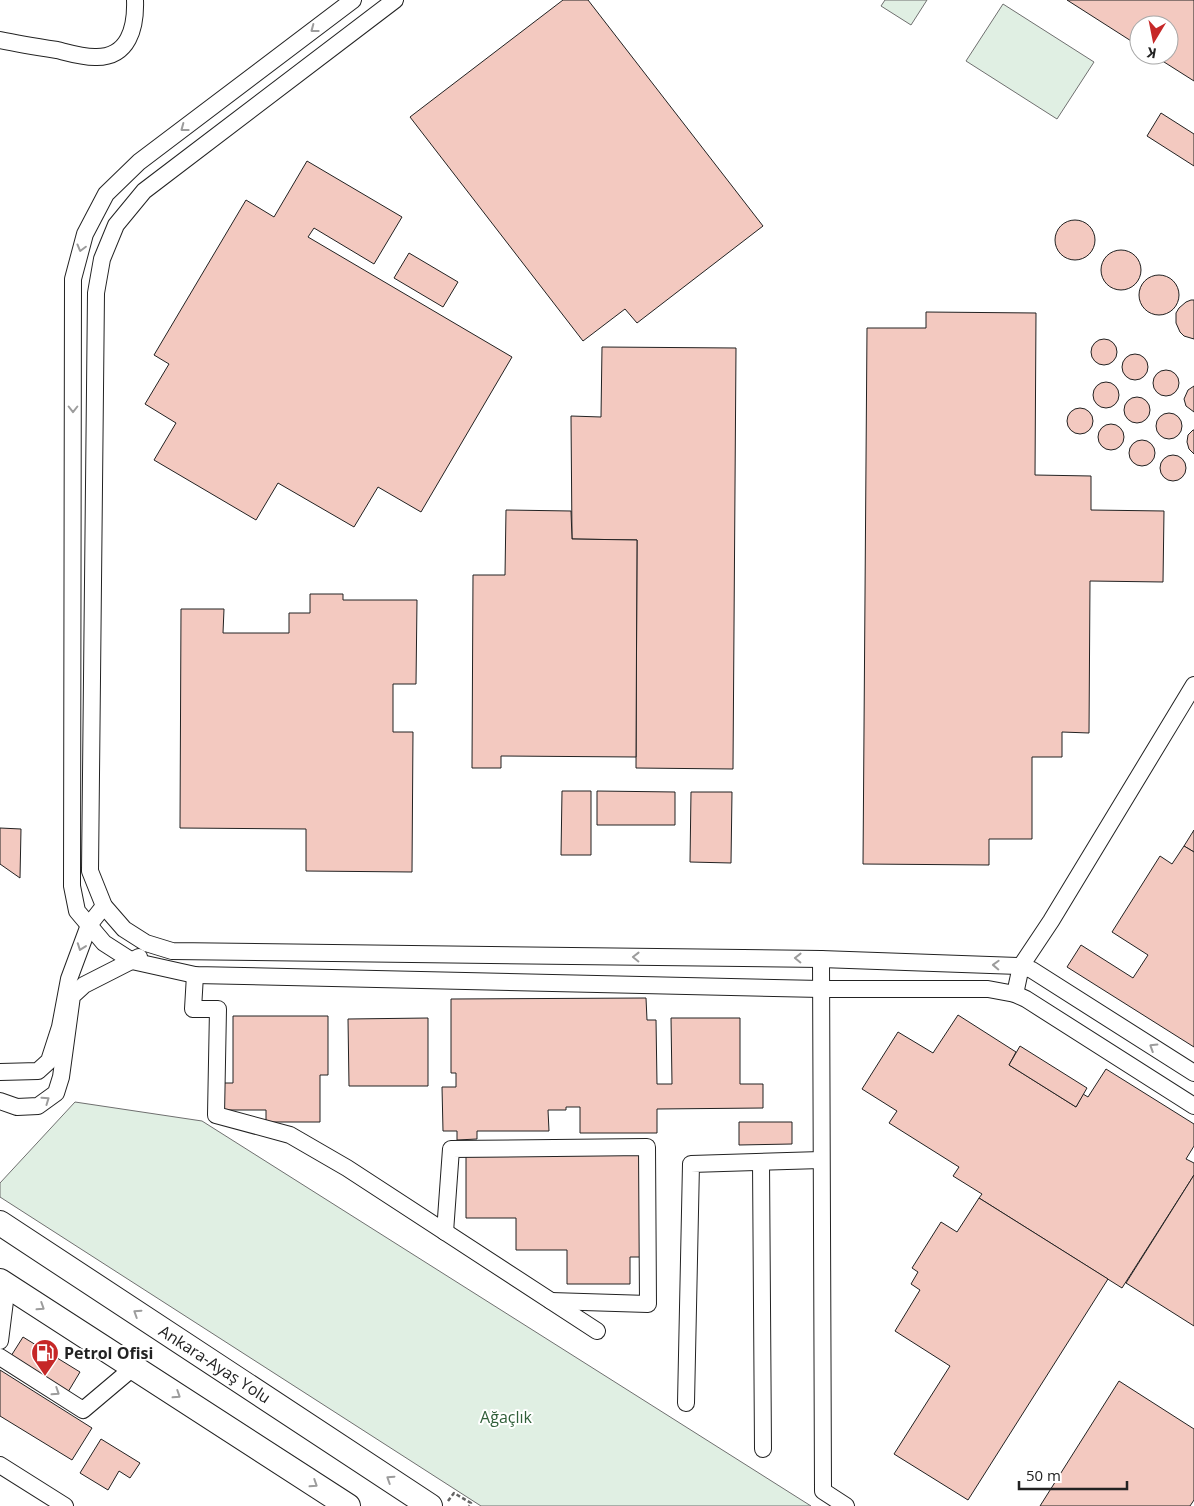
<svg xmlns="http://www.w3.org/2000/svg" width="1194" height="1506" viewBox="0 0 1194 1506" font-family="'Open Sans',sans-serif">
  <style>
    .green { fill: #e0efe3; stroke: #6f6f6f }
    .building { fill: #f3c9c0; stroke: #222 }
    .lines { fill: none; stroke-linecap: round; stroke-linejoin: round }
    .minor-casing { stroke: #222; stroke-width: 18 }
    .highway-casing { stroke: #222; stroke-width: 26 }
    .path { stroke: #646464; stroke-width: 2.5; stroke-dasharray: 4 2.5; stroke-linecap: butt }
    .minor { stroke: #fff; stroke-width: 16 }
    .highway { stroke: #fff; stroke-width: 24 }
    .oneway { stroke: #9c9c9c }
    .labels { text-anchor: middle; dominant-baseline: central; stroke-width: 4; stroke-linejoin: round; paint-order: stroke }
    .poi-label { font-size: 16px; font-weight: bold; fill: #222; stroke: #fff; text-anchor: start }
    .street-label { font-size: 16px; fill: #222; stroke: #fff }
    .park-label { font-size: 16px; fill: #2f5e38; stroke: #fff }
  </style>
  <rect width="100%" height="100%" fill="#fff"/>
  <g class="green">
    <polygon points="885,0 927,0 911,25 881,6"/>
    <polygon points="1003,4 1094,62 1057,119 966,61"/>
    <polygon points="75,1102 202,1121 811,1506 481,1506 0,1197 0,1183"/>
  </g>
  <g class="building">
    <polygon points="563,0 588,0 763,226 637,323 625,309 583,341 410,117"/>
    <polygon points="1067,0 1194,0 1194,81 1153,55 1169,55 1169,25 1139,25 1139,46"/>
    <polygon points="1161,113 1194,134 1194,166 1147,136"/>
    <polygon points="307,161 402,217 374,264 314,228 308,237 512,357 421,512 378,487 354,527 278,483 256,520 154,460 176,423 145,404 169,364 154,355 246,200 274,217"/>
    <circle cx="1075" cy="240" r="20"/>
    <circle cx="1121" cy="270" r="20"/>
    <polygon points="409,253 458,282 443,307 394,278"/>
    <circle cx="1159" cy="295" r="20"/>
    <polygon points="1191,300 1194,300 1194,339 1184,336 1180,332 1176,323 1176,313 1179,308 1186,302"/>
    <polygon points="926,312 1036,313 1035,475 1091,476 1091,510 1164,511 1163,582 1090,581 1089,733 1062,732 1062,757 1032,757 1032,839 989,839 989,865 863,864 867,328 926,328"/>
    <circle cx="1104" cy="352" r="13"/>
    <polygon points="602,347 736,348 733,769 636,768 637,540 572,539 571,416 601,417"/>
    <circle cx="1135" cy="367" r="13"/>
    <circle cx="1166" cy="383" r="13"/>
    <circle cx="1106" cy="395" r="13"/>
    <polygon points="1194,386 1194,412 1186,406 1184,399 1188,390"/>
    <circle cx="1137" cy="410" r="13"/>
    <circle cx="1080" cy="421" r="13"/>
    <circle cx="1169" cy="426" r="13"/>
    <circle cx="1111" cy="437" r="13"/>
    <polygon points="1193,430 1194,430 1194,454 1189,449 1187,442 1188,435"/>
    <circle cx="1142" cy="453" r="13"/>
    <circle cx="1173" cy="468" r="13"/>
    <polygon points="506,510 571,511 572,539 637,540 636,757 501,756 501,768 472,768 473,575 505,575"/>
    <polygon points="310,594 343,594 343,600 417,600 416,684 393,684 393,732 413,732 412,872 306,871 306,829 180,828 181,609 224,609 223,633 289,633 289,613 310,613"/>
    <polygon points="562,791 591,791 591,855 561,855"/>
    <polygon points="597,791 675,792 675,825 597,825"/>
    <polygon points="691,792 732,792 731,863 690,862"/>
    <polygon points="0,828 21,829 20,878 0,864"/>
    <polygon points="1194,830 1194,852 1184,846"/>
    <polygon points="1184,846 1194,852 1194,1047 1067,967 1081,945 1133,978 1148,955 1112,932 1160,856 1172,864"/>
    <polygon points="646,998 647,1020 656,1020 657,1084 672,1084 671,1018 740,1018 740,1084 763,1084 763,1108 657,1109 657,1133 580,1133 580,1107 566,1107 566,1110 548,1110 549,1131 477,1131 477,1139 457,1140 457,1131 443,1131 442,1087 456,1087 456,1073 451,1073 451,999"/>
    <polygon points="958,1015 1016,1052 1009,1065 1076,1107 1083,1094 1088,1097 1106,1069 1194,1124 1194,1146 1186,1159 1194,1163 1194,1175 1122,1288 979,1198 982,1194 953,1176 959,1167 889,1123 897,1111 862,1089 898,1032 933,1053"/>
    <polygon points="233,1016 328,1016 328,1075 320,1075 320,1122 266,1122 266,1110 223,1110 223,1083 233,1083"/>
    <polygon points="428,1018 428,1086 349,1086 348,1019"/>
    <polygon points="1020,1046 1087,1088 1076,1107 1009,1065"/>
    <polygon points="739,1122 792,1122 792,1144 739,1145"/>
    <polygon points="640,1151 641,1257 630,1257 630,1284 567,1284 567,1250 516,1250 516,1218 466,1218 466,1152"/>
    <polygon points="1194,1175 1194,1326 1126,1283"/>
    <polygon points="979,1198 1108,1279 968,1500 894,1454 950,1366 895,1331 920,1290 911,1284 918,1272 912,1268 941,1222 957,1232"/>
    <polygon points="23,1337 80,1372 68,1392 11,1356"/>
    <polygon points="0,1370 92,1428 72,1460 0,1416"/>
    <polygon points="1119,1381 1194,1429 1194,1500 1190,1506 1040,1506"/>
    <polygon points="101,1439 140,1463 130,1478 119,1471 108,1490 80,1473"/>
  </g>
  <g class="lines">
    <defs>
      <g id="minor">
        <polyline points="353,0 139,162 106,194 85,234 73,279 72,886 77,911 104,943 132,961 195,975 821,989 988,989 1015,994 1026,999 1194,1106"/>
        <polyline points="395,0 144,191 116,225 102,259 96,293 90,871 104,906 124,929 146,943 172,951 821,959 1021,966 1032,970 1194,1073"/>
        <path d="M 0,40 C 19,44 38,47 57,50 C 69,53 82,57 95,57 C 129,58 136,27 135,0"/>
        <polyline points="821,959 823,1491 846,1506"/>
        <polyline points="195,975 193,1009 218,1009 216,1115 290,1135 347,1168 597,1331"/>
        <polyline points="1015,994 1021,966 1051,921 1194,685"/>
        <polyline points="0,1072 38,1071 49,1061 60,1027 69,979 89,925 104,906"/>
        <polyline points="0,1101 17,1107 38,1106 56,1093 61,1077 72,996 84,985 139,957"/>
        <polyline points="761,1162 763,1449"/>
        <polyline points="445,1232 451,1149 647,1147 648,1304 551,1301"/>
        <polyline points="0,1341 7,1285"/>
        <polyline points="0,1357 83,1410 134,1367"/>
        <polyline points="686,1403 691,1164 821,1160"/>
        <polyline points="0,1465 65,1506"/>
      </g>
      <g id="highway">
        <polyline points="0,1223 430,1506"/>
        <polyline points="0,1281 348,1506"/>
      </g>
    </defs>
    <use href="#minor" class="minor-casing"/>
    <use href="#highway" class="highway-casing"/>
    <polyline class="path" points="448,1501 454,1493 471,1503 469,1506"/>
    <use href="#minor" class="minor"/>
    <use href="#highway" class="highway"/>
  </g>
  <defs><path id="oneway-chevron" d="M-2-3.5L2.5 0L-2 3.5" fill="none" stroke-width="1.6" stroke-linecap="round" stroke-linejoin="round" transform="scale(1.25)"/></defs>
  <g class="oneway">
    <use href="#oneway-chevron" transform="translate(314 29) rotate(143)"/>
    <use href="#oneway-chevron" transform="translate(184 128) rotate(143)"/>
    <use href="#oneway-chevron" transform="translate(81 248) rotate(105)"/>
    <use href="#oneway-chevron" transform="translate(73 409) rotate(90)"/>
    <use href="#oneway-chevron" transform="translate(81 947) rotate(110)"/>
    <use href="#oneway-chevron" transform="translate(636 957) rotate(-179)"/>
    <use href="#oneway-chevron" transform="translate(798 958) rotate(-179)"/>
    <use href="#oneway-chevron" transform="translate(996 965) rotate(-178)"/>
    <use href="#oneway-chevron" transform="translate(1153 1047) rotate(-148)"/>
    <use href="#oneway-chevron" transform="translate(46 1100) rotate(-35)"/>
    <use href="#oneway-chevron" transform="translate(41 1307) rotate(33)"/>
    <use href="#oneway-chevron" transform="translate(137 1313) rotate(-147)"/>
    <use href="#oneway-chevron" transform="translate(56 1392) rotate(33)"/>
    <use href="#oneway-chevron" transform="translate(177 1395) rotate(33)"/>
    <use href="#oneway-chevron" transform="translate(390 1479) rotate(-147)"/>
    <use href="#oneway-chevron" transform="translate(314 1484) rotate(33)"/>
  </g>
  <defs>
    <symbol id="fuel-pin" viewBox="-11 -11 22 30"><path d="M0 17L-7.5 6A9.5 9.5 0 1 1 7.5 6Z" fill="#c62828" stroke="#fff"/><path d="M-5.5-6h7V0h2V4h1.3V-2.5L3-4.5l.8-.8L6-3V5H2.5V1h-1V6h-7ZM-4.2-4.7v3.2H.2V-4.7Z" fill="#fff"/></symbol>
  </defs>
  <g fill-rule="evenodd">
    <use href="#fuel-pin" x="29" y="1337" width="32" height="43"/>
  </g>
  <g class="labels">
    <g class="poi-label">
      <text x="64" y="1353">Petrol Ofisi</text>
    </g>
    <g class="street-label">
      <text transform="translate(215 1364) rotate(33)">Ankara-Ayaş Yolu</text>
    </g>
    <g class="park-label">
      <text x="506" y="1417">Ağaçlık</text>
    </g>
  </g>
  <g transform="translate(1154 40) rotate(190)"><circle r="24" fill="#ffffff" stroke="#a7a7a7"/>
  <path d="M0-4L9 19L0 12L-9 19Z" fill="#c62828"/>
  <text y="-8" font-size="14" font-weight="bold" text-anchor="middle" fill="#222222">K</text>
  </g>
  <path d="M1019 1481v8h108v-8" fill="none" stroke="#222222" stroke-width="2.5"/>
  <text x="1026" y="1481" font-size="15" fill="#222222" stroke="#ffffff" stroke-width="4" paint-order="stroke">50 m</text>
</svg>
